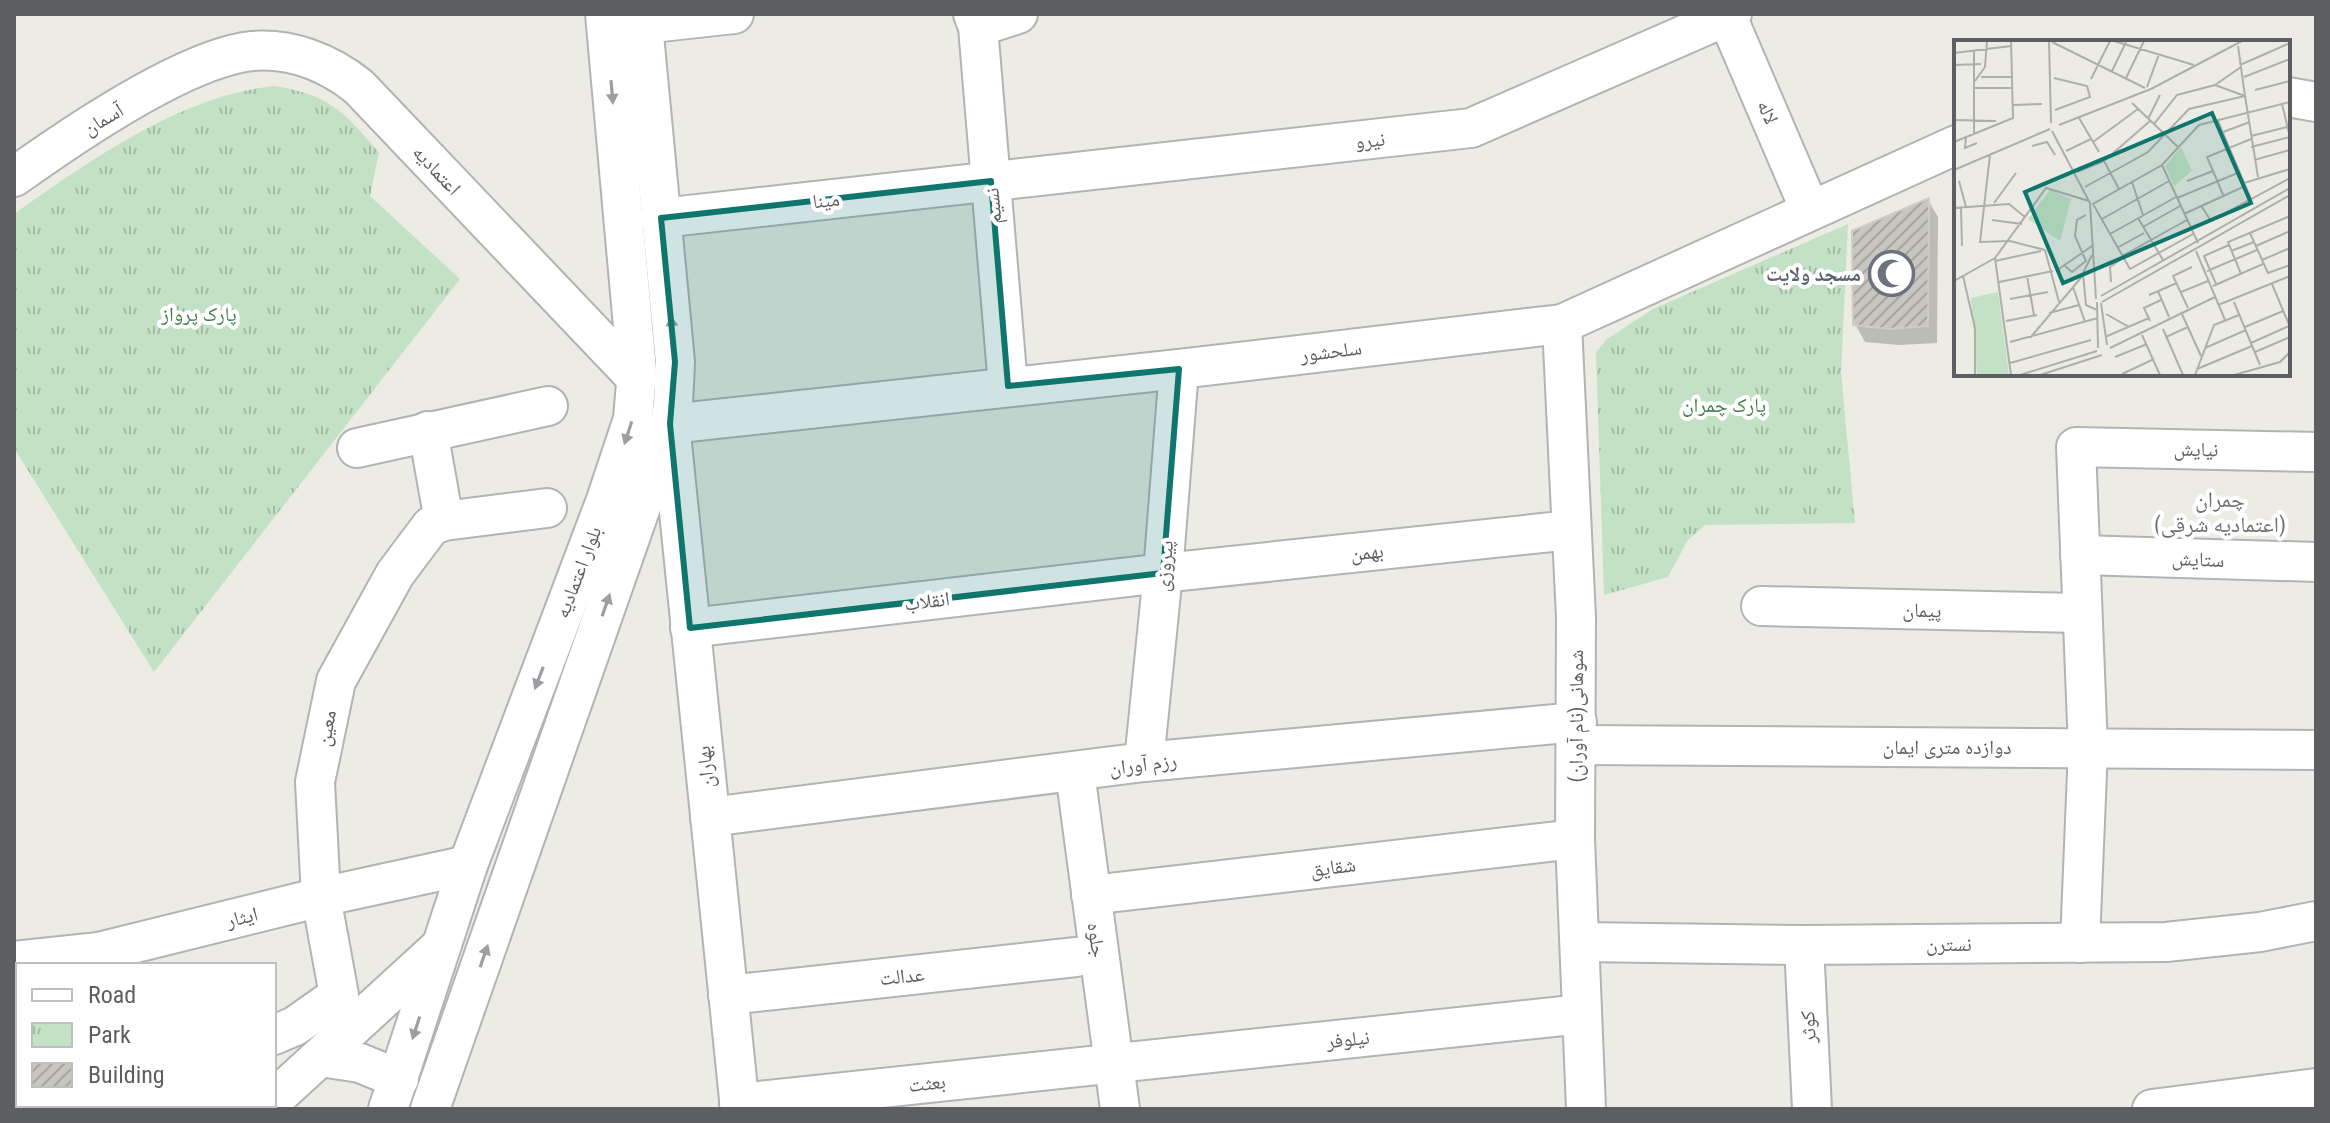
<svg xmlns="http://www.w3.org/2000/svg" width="2330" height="1123" viewBox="0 0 2330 1123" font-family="'Roboto Condensed','Noto Naskh Arabic',sans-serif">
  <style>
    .park { fill: url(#park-tufts) }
    .shadow { fill: #0003 }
    .building { fill: url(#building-hatch); stroke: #d0ccc3; stroke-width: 2 }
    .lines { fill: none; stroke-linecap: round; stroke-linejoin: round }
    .minor-casing { stroke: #b1b3b7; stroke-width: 42 }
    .minor { stroke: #fff; stroke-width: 38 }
    .oneway { fill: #9d9ea1 }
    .marked { fill: #0f766e; fill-opacity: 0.2; stroke: #0f766e; stroke-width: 6; stroke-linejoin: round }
    .labels { text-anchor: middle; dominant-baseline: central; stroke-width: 8; stroke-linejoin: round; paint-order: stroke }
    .street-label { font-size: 20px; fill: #5c5e62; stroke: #fff }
    .worship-label { font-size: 20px; font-weight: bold; fill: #5b616d; stroke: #fff; text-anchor: end }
    .park-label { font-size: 20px; fill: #3f7e45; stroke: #fff }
    .neighbourhood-label { font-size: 22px; fill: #6d7074; stroke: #fff }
    .inset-road { fill: none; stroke: #aeafac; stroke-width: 2 }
    .view { fill: #0f766e; fill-opacity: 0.15; stroke: #0f766e; stroke-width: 4 }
    .inset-edge { fill: none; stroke: #5c5e62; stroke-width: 4 }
  </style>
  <defs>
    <pattern id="park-tufts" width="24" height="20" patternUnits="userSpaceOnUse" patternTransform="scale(2)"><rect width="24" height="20" fill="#c3e1c4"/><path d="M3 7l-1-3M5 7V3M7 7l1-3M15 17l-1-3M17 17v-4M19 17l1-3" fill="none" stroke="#a2baa3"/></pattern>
    <pattern id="building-hatch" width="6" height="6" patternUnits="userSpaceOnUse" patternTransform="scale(2)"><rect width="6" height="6" fill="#c8c6c0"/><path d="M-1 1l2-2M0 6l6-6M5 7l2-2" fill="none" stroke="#a6a49f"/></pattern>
  </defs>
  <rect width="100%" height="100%" fill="#ecebe4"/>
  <g class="park">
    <path d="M 275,86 C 332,96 342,111 379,152 L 370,196 L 460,279 L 154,672 L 14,448 L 14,214 C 90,161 181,95 275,86 Z"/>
    <polygon points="1848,224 1841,372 1855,523 1705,525 1687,541 1668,577 1604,595 1596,352 1607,339 1653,309"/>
  </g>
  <polygon class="shadow" points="1928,200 1938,217 1937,343 1899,345 1865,342 1855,324"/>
  <polygon class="building" points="1929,198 1928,326 1889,329 1853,325 1852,231"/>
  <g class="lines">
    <defs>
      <g id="minor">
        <polyline points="973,14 978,27 1008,386"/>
        <polyline points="1726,14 1810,210"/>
        <polyline points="643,24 734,14"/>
        <polyline points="978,27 1018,14"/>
        <polyline points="2288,97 2316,102"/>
        <path d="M 14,177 C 70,137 185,58 252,51 C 292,48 329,63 359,87 L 637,379"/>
        <polyline points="661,218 1471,128 1732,14"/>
        <polyline points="1562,324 1576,618 1575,839 1586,1109"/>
        <polyline points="428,431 444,521"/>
        <polyline points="357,448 548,406"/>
        <polyline points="2080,555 2316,562"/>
        <polyline points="1761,606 2082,613"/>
        <polyline points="690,628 1163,573 1571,530"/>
        <polyline points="1577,745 2316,750"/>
        <polyline points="1144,762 1163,573 1179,369"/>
        <polyline points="1075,772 1120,1109"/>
        <polyline points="710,817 1144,762 1577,722"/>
        <polyline points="1091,895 1575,839"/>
        <polyline points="1580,942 1804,945 2166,942 2260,932 2316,921"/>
        <polyline points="2080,943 2088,748 2076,447 2316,452"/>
        <polyline points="1804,945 1812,1109"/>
        <polyline points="14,961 99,952 321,897 468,865"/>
        <polyline points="728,995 1076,957"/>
        <polyline points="274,1035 295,1026 339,995 321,897 315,782 336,681 395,574 431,526 444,521 547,508"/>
        <polyline points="321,1057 360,1063 399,1079"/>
        <polyline points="274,1099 440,947"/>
        <polyline points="739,1103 1582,1014"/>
        <polyline points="388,1109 468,865 606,500 633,419 637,371 605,14"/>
        <polyline points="430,1109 670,424 673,405 675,362 642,14"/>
        <polyline points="740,1109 670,424 1179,369 1562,324 1956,145"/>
        <polyline points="2152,1109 2316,1088"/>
      </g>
    </defs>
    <use href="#minor" class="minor-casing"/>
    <use href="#minor" class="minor"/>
  </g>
  <defs><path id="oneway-solid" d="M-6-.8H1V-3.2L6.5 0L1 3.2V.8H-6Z" transform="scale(2)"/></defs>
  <g class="oneway">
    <use href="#oneway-solid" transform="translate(612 92) rotate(85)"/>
    <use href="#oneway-solid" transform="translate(672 328) rotate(-95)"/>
    <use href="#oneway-solid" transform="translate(628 433) rotate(108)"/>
    <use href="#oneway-solid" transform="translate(606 605) rotate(-71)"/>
    <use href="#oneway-solid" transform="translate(539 678) rotate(111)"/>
    <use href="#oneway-solid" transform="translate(484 956) rotate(-71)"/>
    <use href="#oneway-solid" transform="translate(416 1028) rotate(108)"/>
  </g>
  <path class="marked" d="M 991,181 L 1008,386 L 1179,369 L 1163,573 L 690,628 L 670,424 L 675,362 L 661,218 Z"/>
  <defs>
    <symbol id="mosque-ring" viewBox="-11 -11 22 22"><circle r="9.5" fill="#fff" stroke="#6b7280" stroke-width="1.5"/><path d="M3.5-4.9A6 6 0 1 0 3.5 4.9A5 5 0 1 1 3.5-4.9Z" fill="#6b7280"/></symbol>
  </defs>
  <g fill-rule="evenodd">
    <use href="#mosque-ring" x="1866" y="248" width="51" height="51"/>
  </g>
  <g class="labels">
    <g class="street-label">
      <text transform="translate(1768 112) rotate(67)">لاله</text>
      <text transform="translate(103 119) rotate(-31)">آسمان</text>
      <text transform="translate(1370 140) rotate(-6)">نیرو</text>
      <text transform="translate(437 170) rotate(47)">اعتمادیه</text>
      <text transform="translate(826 200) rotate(-6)">مینا</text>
      <text transform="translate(993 206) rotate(-95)">نسیم</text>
      <text transform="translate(1331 351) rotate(-7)">سلحشور</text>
      <text transform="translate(2196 449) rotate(1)">نیایش</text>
      <text transform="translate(1367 552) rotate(-6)">بهمن</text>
      <text transform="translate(2198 559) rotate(2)">ستایش</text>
      <text transform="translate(1164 566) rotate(-85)">پیروزی</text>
      <text transform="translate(578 572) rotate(-69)">بلوار اعتمادیه</text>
      <text transform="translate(927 601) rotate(-7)">انقلاب</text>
      <text transform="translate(1922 610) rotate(1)">پیمان</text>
      <text transform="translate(1576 716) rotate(-90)">شوهانی(نام آوران)</text>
      <text transform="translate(326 728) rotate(-79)">معین</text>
      <text x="1947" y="747">دوازده متری ایمان</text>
      <text transform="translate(1143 764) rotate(-7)">رزم آوران</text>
      <text transform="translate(705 767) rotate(-96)">بهاران</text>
      <text transform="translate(1333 867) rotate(-7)">شقایق</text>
      <text transform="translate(242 917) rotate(-14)">ایثار</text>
      <text transform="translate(1097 940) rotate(82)">جلوه</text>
      <text x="1949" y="944">نسترن</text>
      <text transform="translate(902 976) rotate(-6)">عدالت</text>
      <text transform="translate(1808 1027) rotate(-93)">کوثر</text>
      <text transform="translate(1348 1039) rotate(-6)">نیلوفر</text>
      <text transform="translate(927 1083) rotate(-6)">بعثت</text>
    </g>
    <g class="worship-label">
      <text x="1861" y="274">مسجد ولایت</text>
    </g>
    <g class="park-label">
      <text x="199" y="314">پارک پرواز</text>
      <text x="1724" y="405">پارک چمران</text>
    </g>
    <g class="neighbourhood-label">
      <text x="2220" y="499">چمران<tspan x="2220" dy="25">(اعتمادیه شرقی)</tspan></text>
    </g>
  </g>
  <g transform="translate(1954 40)">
    <rect width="336" height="336" fill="#ecebe4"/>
    <path d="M 227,107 L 238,131 L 220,146 L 211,126 ZM 96,150 L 117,159 L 106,201 L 74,179 ZM 44,252 L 55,335 L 23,335 L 17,258 Z" fill="#c3e1c4"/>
    <path class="inset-road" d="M 95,1 L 97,83M 160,1 L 240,25M 98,2 L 191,48M 0,13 L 57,6M 0,25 L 27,24M 286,25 L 336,3M 158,31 L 172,2M 27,37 L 59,37M 290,37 L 336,19M 100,38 L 133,46 L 136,57 L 101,70M 172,38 L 190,1M 137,39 L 156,1M 21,41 L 31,27 L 33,1M 261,45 L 291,56 L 304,137M 193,47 L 205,14M 21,48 L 59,48M 301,50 L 336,41M 178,63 L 224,107M 328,64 L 336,97M 59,65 L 88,64M 125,78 L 145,112M 194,79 L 206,55M 0,80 L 42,81M 264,81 L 297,159M 200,84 L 223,55 L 261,45 L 287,27M 105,85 L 197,49 L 288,1M 98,91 L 136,163 L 142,259M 269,92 L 296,82M 20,94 L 20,11M 297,96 L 333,87M 12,97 L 11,108 L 23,103M 0,102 L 59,78 L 57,1M 139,102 L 184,69M 78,106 L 93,102 L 101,115M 297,107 L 336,97M 112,111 L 137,99M 36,115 L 26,202 L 56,201 L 91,210M 300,120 L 336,110M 150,121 L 196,81M 150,121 L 165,149M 208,125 L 244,203M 0,130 L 96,89M 123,132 L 150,121M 5,141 L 12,167M 233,141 L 259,131M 178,142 L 189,175M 290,143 L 336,129M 131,147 L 194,112 L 235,69 L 291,56 L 284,6M 270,157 L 253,117 L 297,99M 223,158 L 286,132M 40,163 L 62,133M 248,167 L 257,181 L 336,138M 0,168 L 55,164 L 71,177M 7,168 L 8,206M 230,174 L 291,146M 184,178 L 209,220M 148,179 L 215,141M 38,180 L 68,184M 189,187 L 226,166M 296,193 L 314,233 L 336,225M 156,194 L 222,157M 239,194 L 176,229 L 139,164 L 208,125 L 245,85 L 336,62M 302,206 L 336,191M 163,208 L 190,193M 91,210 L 105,262M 242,211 L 271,280M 277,211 L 300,202M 168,216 L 233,180M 41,218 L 57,335M 308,220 L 336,208M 41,221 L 87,211M 111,226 L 118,232 L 132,221 L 121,196 L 123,180 L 132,175M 102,231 L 138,206M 253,231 L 303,210M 129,234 L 132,265 L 143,270M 287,234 L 274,202 L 336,176M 9,236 L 21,288 L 21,335M 73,236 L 80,275M 0,241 L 41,218 L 92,148 L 135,161M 45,242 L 99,231M 157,242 L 156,227 L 169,218M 262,244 L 250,216 L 275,205M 318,244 L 336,287M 259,246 L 309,224M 119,247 L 131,282M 204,251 L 215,277M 227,252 L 254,241M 195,255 L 223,243M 147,256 L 336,148M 56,259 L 94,252M 143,262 L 144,308M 148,262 L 336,155M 280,262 L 306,325M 147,263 L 153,305M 264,265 L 336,236M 234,268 L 219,236 L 238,227M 227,272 L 247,316M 95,273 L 125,265M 152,274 L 175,287M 52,281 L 83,275M 196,281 L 190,268 L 207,260M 291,287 L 329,271M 209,289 L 229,335M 188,295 L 206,335M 151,297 L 195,278M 212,297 L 234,287M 76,298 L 126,239 L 138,215M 56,302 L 144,278M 297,303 L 335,286M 156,308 L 261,257M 251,308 L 292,290M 301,312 L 336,297M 161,317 L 193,304M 56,323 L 137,300M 243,329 L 298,306M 168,334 L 200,319M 66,335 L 143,311M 86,335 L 148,315M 241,335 L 260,285 L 285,275M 280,335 L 326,322 L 336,312"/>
    <path class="view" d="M 258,73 L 297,163 L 109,243 L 71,152 Z"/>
    <rect width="336" height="336" class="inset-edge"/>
  </g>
  <rect width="2330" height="1123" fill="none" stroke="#5c5e62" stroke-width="32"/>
  <rect x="16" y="963" width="260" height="144" fill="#ffffff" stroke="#bebfc0" stroke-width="2"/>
  <rect x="32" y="989" width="40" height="12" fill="#ffffff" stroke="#bebfc0" stroke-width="2"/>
  <text x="88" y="1003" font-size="24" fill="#5c5e62">Road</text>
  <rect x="32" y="1023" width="40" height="24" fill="url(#park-tufts)" stroke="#bebfc0" stroke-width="2"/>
  <text x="88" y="1043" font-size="24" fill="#5c5e62">Park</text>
  <rect x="32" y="1063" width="40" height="24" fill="url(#building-hatch)" stroke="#bebfc0" stroke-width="2"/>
  <text x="88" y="1083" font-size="24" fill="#5c5e62">Building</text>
</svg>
